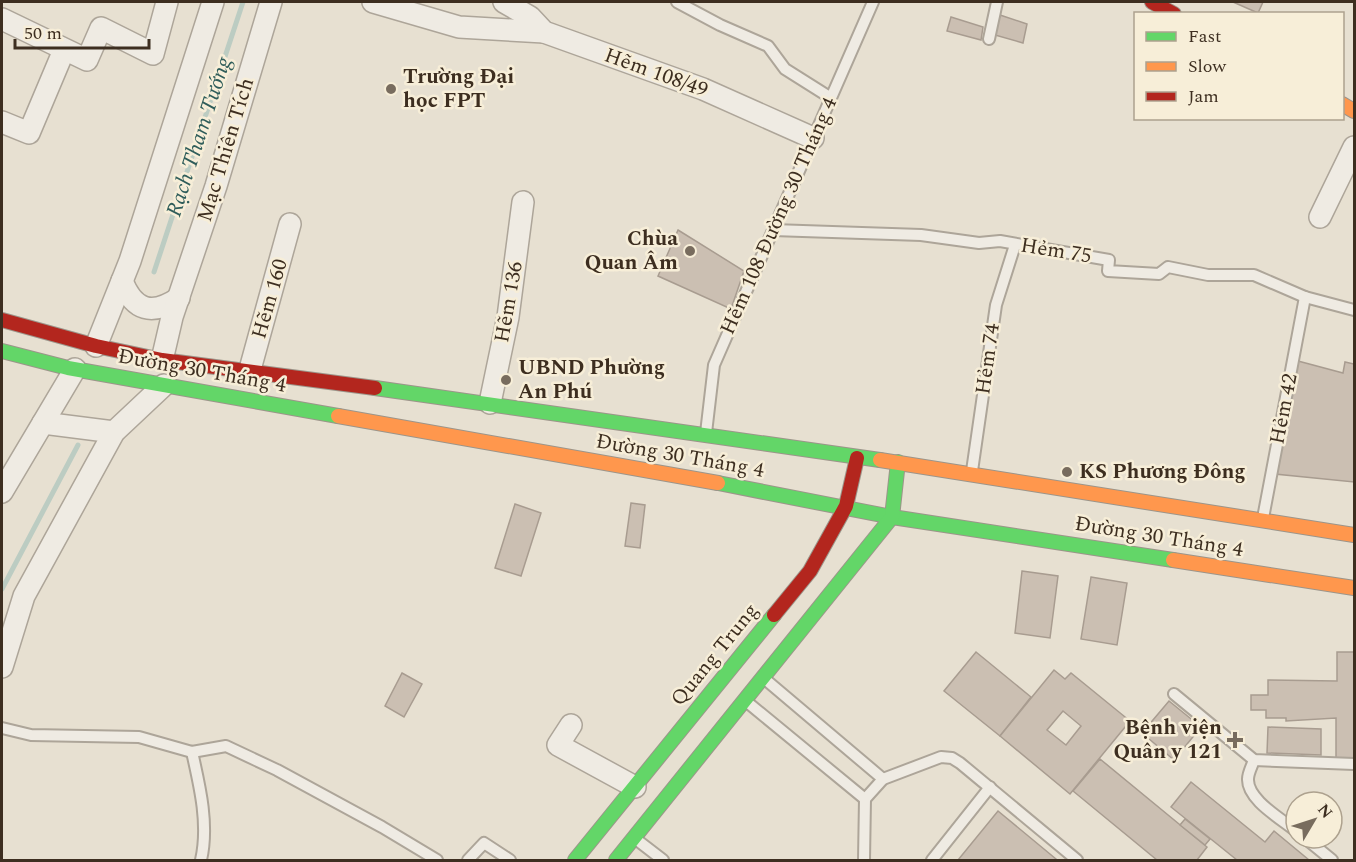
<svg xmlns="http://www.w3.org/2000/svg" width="1356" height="862" viewBox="0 0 1356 862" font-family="Spectral,serif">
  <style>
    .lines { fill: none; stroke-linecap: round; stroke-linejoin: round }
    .stream { stroke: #bcccc2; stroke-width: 5 }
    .building { fill: #cbbfb2; stroke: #a89c90; stroke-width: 1.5; fill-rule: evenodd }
    .lane-casing { stroke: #ada599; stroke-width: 14 }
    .street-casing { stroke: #ada599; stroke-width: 24 }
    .fast-casing { stroke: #9c958a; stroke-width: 16 }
    .slow-casing { stroke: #9c958a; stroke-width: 16 }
    .jam-casing { stroke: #9c958a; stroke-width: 16 }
    .lane { stroke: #efebe3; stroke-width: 10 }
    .street { stroke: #efebe3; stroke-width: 21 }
    .fast { stroke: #63d668; stroke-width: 14 }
    .slow { stroke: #ff974d; stroke-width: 14 }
    .jam { stroke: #b3261e; stroke-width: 14 }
    .poi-dot { fill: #786c5e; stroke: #f7eed8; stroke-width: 2 }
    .labels { text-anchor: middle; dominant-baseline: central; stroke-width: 5; stroke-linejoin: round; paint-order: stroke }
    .street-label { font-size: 21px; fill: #3d2e20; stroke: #f7eed8 }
    .poi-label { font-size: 21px; font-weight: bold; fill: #3d2e20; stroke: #f7eed8; text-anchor: start }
    .water-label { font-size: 22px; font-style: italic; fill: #2f5d5a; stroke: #f7eed8 }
  </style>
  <rect width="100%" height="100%" fill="#e7e0d1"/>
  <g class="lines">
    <g class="stream">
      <polyline points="154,272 243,2"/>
      <polyline points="2,589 78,445"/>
    </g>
  </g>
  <g class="building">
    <polygon points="1233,2 1263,2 1258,13"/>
    <polygon points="1000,15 1027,24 1023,43 995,35"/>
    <polygon points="951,17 983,27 981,40 947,31"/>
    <polygon points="678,230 744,271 731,309 658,276"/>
    <polygon points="1298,361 1343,373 1345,362 1354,364 1354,482 1275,474"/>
    <polygon points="631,503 645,505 640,548 625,546"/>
    <polygon points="515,504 541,513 521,576 495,568"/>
    <polygon points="1022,571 1058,576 1050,638 1015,633"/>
    <polygon points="1091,577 1127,583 1117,645 1081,639"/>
    <polygon points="976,652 1031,697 1000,736 944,691"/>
    <polygon points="1337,652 1354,652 1354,759 1336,759 1336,718 1286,721 1286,718 1266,718 1266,710 1251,710 1251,695 1268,695 1268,680 1337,681"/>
    <path d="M 1054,670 L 1065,679 L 1071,673 L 1130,721 L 1070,794 L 1000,736 ZM 1063,711 L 1081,726 L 1066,745 L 1047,730 Z"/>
    <polygon points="402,673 422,684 404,717 385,706"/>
    <polygon points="1169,701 1201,727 1174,760 1142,733"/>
    <polygon points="1268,727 1321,729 1321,755 1267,753"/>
    <polygon points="1100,759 1207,847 1197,860 1157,860 1073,791"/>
    <polygon points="1191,782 1265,842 1274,831 1309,860 1237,860 1171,807"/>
    <polygon points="998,811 1056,859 1055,860 958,860"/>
    <polygon points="1185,819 1210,839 1205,845 1180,825"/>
  </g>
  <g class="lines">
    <defs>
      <g id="lane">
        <polyline points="677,2 720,25 768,46 785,69 831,98"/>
        <polyline points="989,39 997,2"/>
        <polyline points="773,230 921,235 979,243 1000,241 1109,260 1108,271 1159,274 1168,267 1208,275 1254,275 1305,297 1354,310"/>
        <polyline points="706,433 714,365 873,2"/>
        <polyline points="972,471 996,305 1015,245"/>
        <polyline points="1263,518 1305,297"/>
        <polyline points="766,680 883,779"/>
        <polyline points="1174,694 1254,760 1354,764"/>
        <polyline points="747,702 865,799"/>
        <polyline points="2,728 31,735 139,737 192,752 226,746 277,770 382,827 437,860"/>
        <path d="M 192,752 C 200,787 209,825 201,860"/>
        <path d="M 1254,760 C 1252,766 1248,773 1248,779 C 1247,800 1282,819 1296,831"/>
        <polyline points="1305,838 1332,860"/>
        <polyline points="637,840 663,860"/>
        <polyline points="468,860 484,843 510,860"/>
        <polyline points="864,860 865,799 883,779 941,757 952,758 960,763 1077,860"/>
        <polyline points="932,860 990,787"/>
      </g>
      <g id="street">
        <polyline points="373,2 459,27 544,32"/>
        <polyline points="504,2 530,17 544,32 703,89 813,138"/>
        <polyline points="2,19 87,60 101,28 153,54 167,2"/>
        <polyline points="2,122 29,133 64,50"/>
        <polyline points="1320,217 1354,147"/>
        <path d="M 122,281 C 134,311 152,316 179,298"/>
        <polyline points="96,346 130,261 213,2"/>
        <polyline points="162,360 172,317 216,186 271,2"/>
        <polyline points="249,373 290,224"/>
        <polyline points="490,403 508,317 523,202"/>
        <polyline points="43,423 114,432"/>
        <polyline points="2,492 75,369"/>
        <polyline points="2,667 24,596 114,432 164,385"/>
        <polyline points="571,725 558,745 635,787"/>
      </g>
      <g id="fast">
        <polyline points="2,351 68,368 338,416"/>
        <polyline points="375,388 880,460"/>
        <polyline points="718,483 892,517 1173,560"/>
        <polyline points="575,860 774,615"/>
        <polyline points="616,860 892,517 898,462"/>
      </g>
      <g id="slow">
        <polyline points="1342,104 1354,111"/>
        <polyline points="338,416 718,483"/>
        <polyline points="880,460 1354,535"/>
        <polyline points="1173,560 1354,588"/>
      </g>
      <g id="jam">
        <polyline points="1152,2 1174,14"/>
        <polyline points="2,320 96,346 162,360 375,388"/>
        <polyline points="774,615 810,571 846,506 857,458"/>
      </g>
    </defs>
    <use href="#lane" class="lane-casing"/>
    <use href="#street" class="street-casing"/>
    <use href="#fast" class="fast-casing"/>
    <use href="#slow" class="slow-casing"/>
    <use href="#jam" class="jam-casing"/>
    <use href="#lane" class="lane"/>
    <use href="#street" class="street"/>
    <use href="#fast" class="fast"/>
    <use href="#slow" class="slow"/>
    <use href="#jam" class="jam"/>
  </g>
  <g class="poi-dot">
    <circle cx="391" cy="89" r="6"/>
    <circle cx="690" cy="251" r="6"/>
    <circle cx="506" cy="380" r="6"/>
    <circle cx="1067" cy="472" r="6"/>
    <path d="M1232 731h6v6h6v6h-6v6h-6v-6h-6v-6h6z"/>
  </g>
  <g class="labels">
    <g class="street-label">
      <text transform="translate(656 73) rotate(20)">Hẽm 108/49</text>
      <text transform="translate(226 150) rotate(-73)">Mạc Thiên Tích</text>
      <text transform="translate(779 216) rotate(-66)">Hẽm 108 Đường 30 Tháng 4</text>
      <text transform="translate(1056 251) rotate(9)">Hẻm 75</text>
      <text transform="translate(270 299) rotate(-74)">Hẽm 160</text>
      <text transform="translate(509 302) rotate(-80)">Hẽm 136</text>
      <text transform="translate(988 359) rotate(-82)">Hẻm 74</text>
      <text transform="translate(202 371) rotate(10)">Đường 30 Tháng 4</text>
      <text transform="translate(1284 409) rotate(-79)">Hẻm 42</text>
      <text transform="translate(680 456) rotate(10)">Đường 30 Tháng 4</text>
      <text transform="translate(1159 537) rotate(9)">Đường 30 Tháng 4</text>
      <text transform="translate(715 655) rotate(-51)">Quang Trung</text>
    </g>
    <g class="poi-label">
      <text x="403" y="77">Trường Đại<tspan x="403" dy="24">học FPT</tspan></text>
      <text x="678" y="239" text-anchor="end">Chùa<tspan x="678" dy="24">Quan Âm</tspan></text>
      <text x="518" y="368">UBND Phường<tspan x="518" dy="24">An Phú</tspan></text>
      <text x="1079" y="472">KS Phương Đông</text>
      <text x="1222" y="728" text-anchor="end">Bệnh viện<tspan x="1222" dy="24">Quân y 121</tspan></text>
    </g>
    <g class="water-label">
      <text transform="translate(199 137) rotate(-72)">Rạch Tham Tướng</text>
    </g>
  </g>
  <rect width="1356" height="862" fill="none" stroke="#3d2e20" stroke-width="6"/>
  <rect x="1134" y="12" width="210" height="108" fill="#f7eed8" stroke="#ada18e" stroke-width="1.5"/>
  <rect x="1146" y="32" width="30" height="9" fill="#63d668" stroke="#ada18e" stroke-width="1.5"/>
  <text x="1188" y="42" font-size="18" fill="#3d2e20">Fast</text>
  <rect x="1146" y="62" width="30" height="9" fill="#ff974d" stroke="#ada18e" stroke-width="1.5"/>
  <text x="1188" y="72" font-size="18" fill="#3d2e20">Slow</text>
  <rect x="1146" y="92" width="30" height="9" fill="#b3261e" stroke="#ada18e" stroke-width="1.5"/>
  <text x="1188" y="102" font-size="18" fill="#3d2e20">Jam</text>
  <g transform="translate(1314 820) rotate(51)"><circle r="28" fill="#f7eed8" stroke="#ada18e" stroke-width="1.5"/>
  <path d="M0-4.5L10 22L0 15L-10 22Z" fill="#786c5e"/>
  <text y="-9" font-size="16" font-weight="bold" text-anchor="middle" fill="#3d2e20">N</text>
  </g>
  <path d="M15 39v9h134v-9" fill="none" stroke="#3d2e20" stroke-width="3"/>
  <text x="24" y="39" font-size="18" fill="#3d2e20" stroke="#f7eed8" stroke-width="4.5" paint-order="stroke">50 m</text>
</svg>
